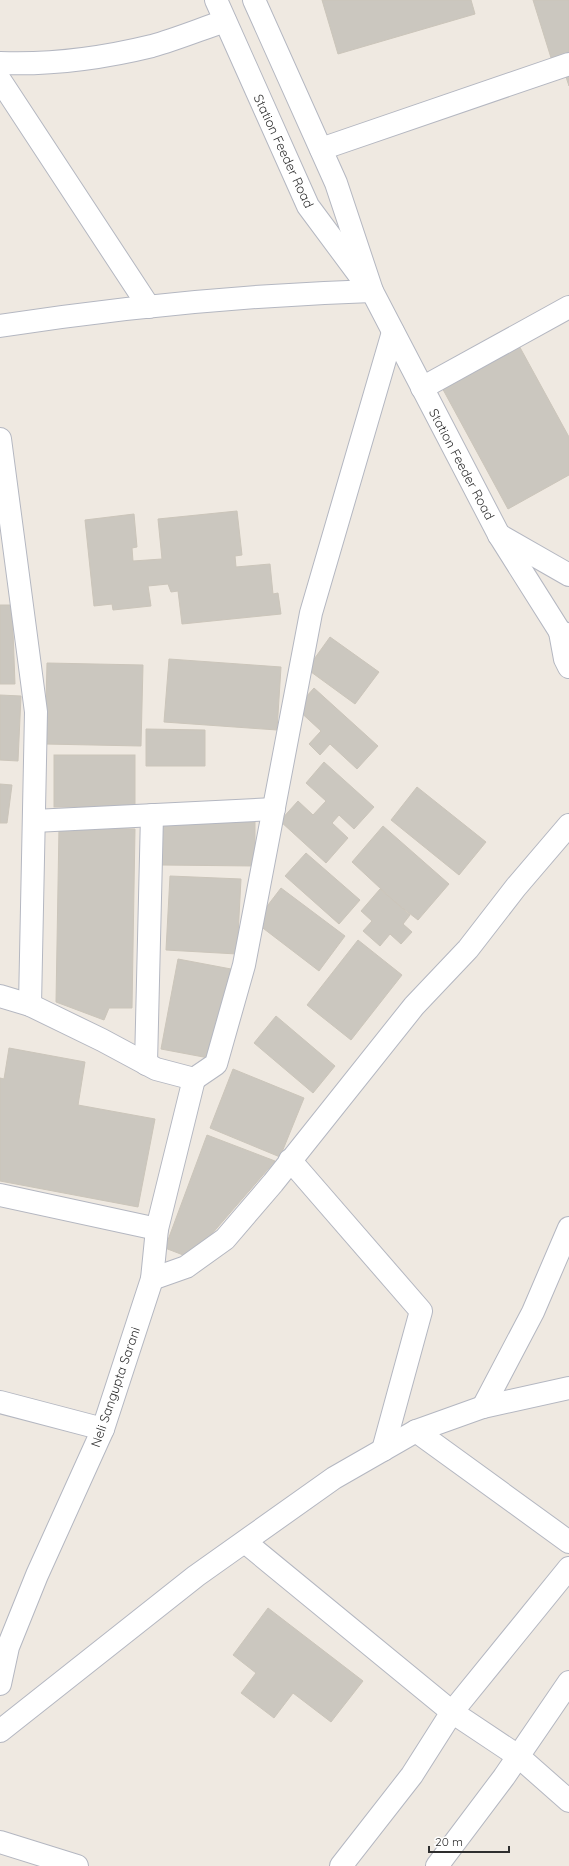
<svg xmlns="http://www.w3.org/2000/svg" width="569" height="1866" viewBox="0 0 569 1866" font-family="Quicksand,sans-serif">
  <style>
    .building { fill: #cbc7bf; stroke: #cbc5ba }
    .lines { fill: none; stroke-linecap: round; stroke-linejoin: round }
    .minor-casing { stroke: #b4b7c1; stroke-width: 24 }
    .tertiary-casing { stroke: #b4b7c1; stroke-width: 24 }
    .secondary-casing { stroke: #b4b7c1; stroke-width: 24 }
    .minor { stroke: #fff; stroke-width: 22 }
    .tertiary { stroke: #fff; stroke-width: 22 }
    .secondary { stroke: #fff; stroke-width: 22 }
    .labels { text-anchor: middle; dominant-baseline: central; stroke-width: 3; stroke-linejoin: round; paint-order: stroke }
    .street-label { font-size: 13px; fill: #2e2e2e; stroke: #fff }
  </style>
  <rect width="100%" height="100%" fill="#efe9e1"/>
  <g class="building">
    <polygon points="322,0 471,0 475,14 338,54"/>
    <polygon points="533,0 569,0 569,56 552,61"/>
    <polygon points="569,76 569,86 566,77"/>
    <polygon points="517,342 569,437 569,475 508,509 440,384"/>
    <polygon points="237,511 242,555 235,556 236,567 270,564 273,594 278,593 281,614 182,624 178,591 171,592 168,584 148,586 151,606 113,610 112,604 94,606 85,520 134,514 137,547 132,548 133,561 162,559 158,519"/>
    <polygon points="0,605 12,605 15,684 0,684"/>
    <polygon points="330,637 379,672 355,704 307,669"/>
    <polygon points="169,659 281,667 277,730 164,722"/>
    <polygon points="47,663 143,665 141,746 45,744"/>
    <polygon points="314,688 378,746 357,769 330,744 320,755 309,744 321,731 296,708"/>
    <polygon points="0,695 21,696 18,761 0,760"/>
    <polygon points="146,729 205,730 205,766 146,766"/>
    <rect x="54" y="755" width="81" height="52"/>
    <polygon points="324,762 374,807 354,829 339,815 332,823 348,838 326,863 280,821 298,801 313,815 326,801 306,783"/>
    <polygon points="0,784 12,785 7,823 0,823"/>
    <polygon points="417,787 486,842 459,875 391,820"/>
    <polygon points="162,820 255,820 255,866 162,865"/>
    <polygon points="383,826 449,884 418,920 395,902 352,862"/>
    <polygon points="59,827 135,829 132,1008 109,1008 104,1020 56,1002"/>
    <polygon points="306,853 360,900 339,924 285,876"/>
    <polygon points="170,876 241,879 237,954 166,950"/>
    <polygon points="281,888 345,936 319,971 255,922"/>
    <polygon points="380,889 410,915 403,924 412,932 401,944 390,934 380,946 363,931 372,921 361,911"/>
    <polygon points="358,940 402,975 351,1040 307,1005"/>
    <polygon points="178,959 231,969 214,1059 161,1049"/>
    <polygon points="276,1016 335,1066 313,1093 254,1043"/>
    <polygon points="9,1048 85,1062 78,1105 155,1119 138,1207 0,1181 0,1078 4,1079"/>
    <polygon points="233,1069 304,1098 280,1157 210,1128"/>
    <polygon points="207,1135 275,1161 191,1258 165,1248"/>
    <polygon points="268,1608 363,1681 331,1722 293,1693 274,1718 241,1693 256,1673 233,1655"/>
  </g>
  <g class="lines">
    <defs>
      <g id="minor">
        <path d="M 0,63 C 51,65 103,58 152,46 C 177,39 201,29 225,21"/>
        <polyline points="0,80 149,307"/>
        <polyline points="321,149 569,64"/>
        <path d="M 0,326 C 123,307 247,295 372,291"/>
        <polyline points="422,388 569,307"/>
        <polyline points="0,439 36,712 30,1005"/>
        <polyline points="499,535 569,575"/>
        <polyline points="567,634 560,632 565,659 569,667"/>
        <polyline points="34,821 274,809"/>
        <polyline points="0,996 30,1005 102,1040 156,1069 194,1079 216,1064 244,965 311,613 393,332"/>
        <polyline points="146,1064 152,815"/>
        <polyline points="290,1160 421,1311 383,1450"/>
        <polyline points="0,1195 157,1229"/>
        <polyline points="152,1279 186,1267 225,1239 273,1183 414,1006 468,949 516,887 569,825"/>
        <polyline points="0,1402 103,1429"/>
        <polyline points="483,1407 533,1312 569,1228"/>
        <polyline points="416,1431 569,1542"/>
        <polyline points="245,1542 452,1712 518,1756 569,1801"/>
        <polyline points="0,1684 8,1647 37,1575 103,1429 152,1279 157,1229 194,1079"/>
        <polyline points="341,1866 412,1775 452,1712 569,1568"/>
        <polyline points="437,1866 504,1777 569,1682"/>
      </g>
      <g id="tertiary">
        <polyline points="216,0 308,206 360,276"/>
        <polyline points="254,0 336,183 372,291 499,535 569,646"/>
        <polyline points="0,1731 196,1576 334,1478 416,1431 483,1407 569,1388"/>
      </g>
      <polyline id="secondary" points="0,1842 77,1866"/>
    </defs>
    <use href="#minor" class="minor-casing"/>
    <use href="#tertiary" class="tertiary-casing"/>
    <use href="#secondary" class="secondary-casing"/>
    <use href="#minor" class="minor"/>
    <use href="#tertiary" class="tertiary"/>
    <use href="#secondary" class="secondary"/>
  </g>
  <g class="labels">
    <g class="street-label">
      <text transform="translate(284 151) rotate(65)">Station Feeder Road</text>
      <text transform="translate(462 464) rotate(62)">Station Feeder Road</text>
      <text transform="translate(115 1387) rotate(-71)">Neli Sangupta Sarani</text>
    </g>
  </g>
  <path d="M429 1846v6h80v-6" fill="none" stroke="#2e2e2e" stroke-width="2"/>
  <text x="435" y="1846" font-size="12" fill="#2e2e2e" stroke="#ffffff" stroke-width="3" paint-order="stroke">20 m</text>
</svg>
